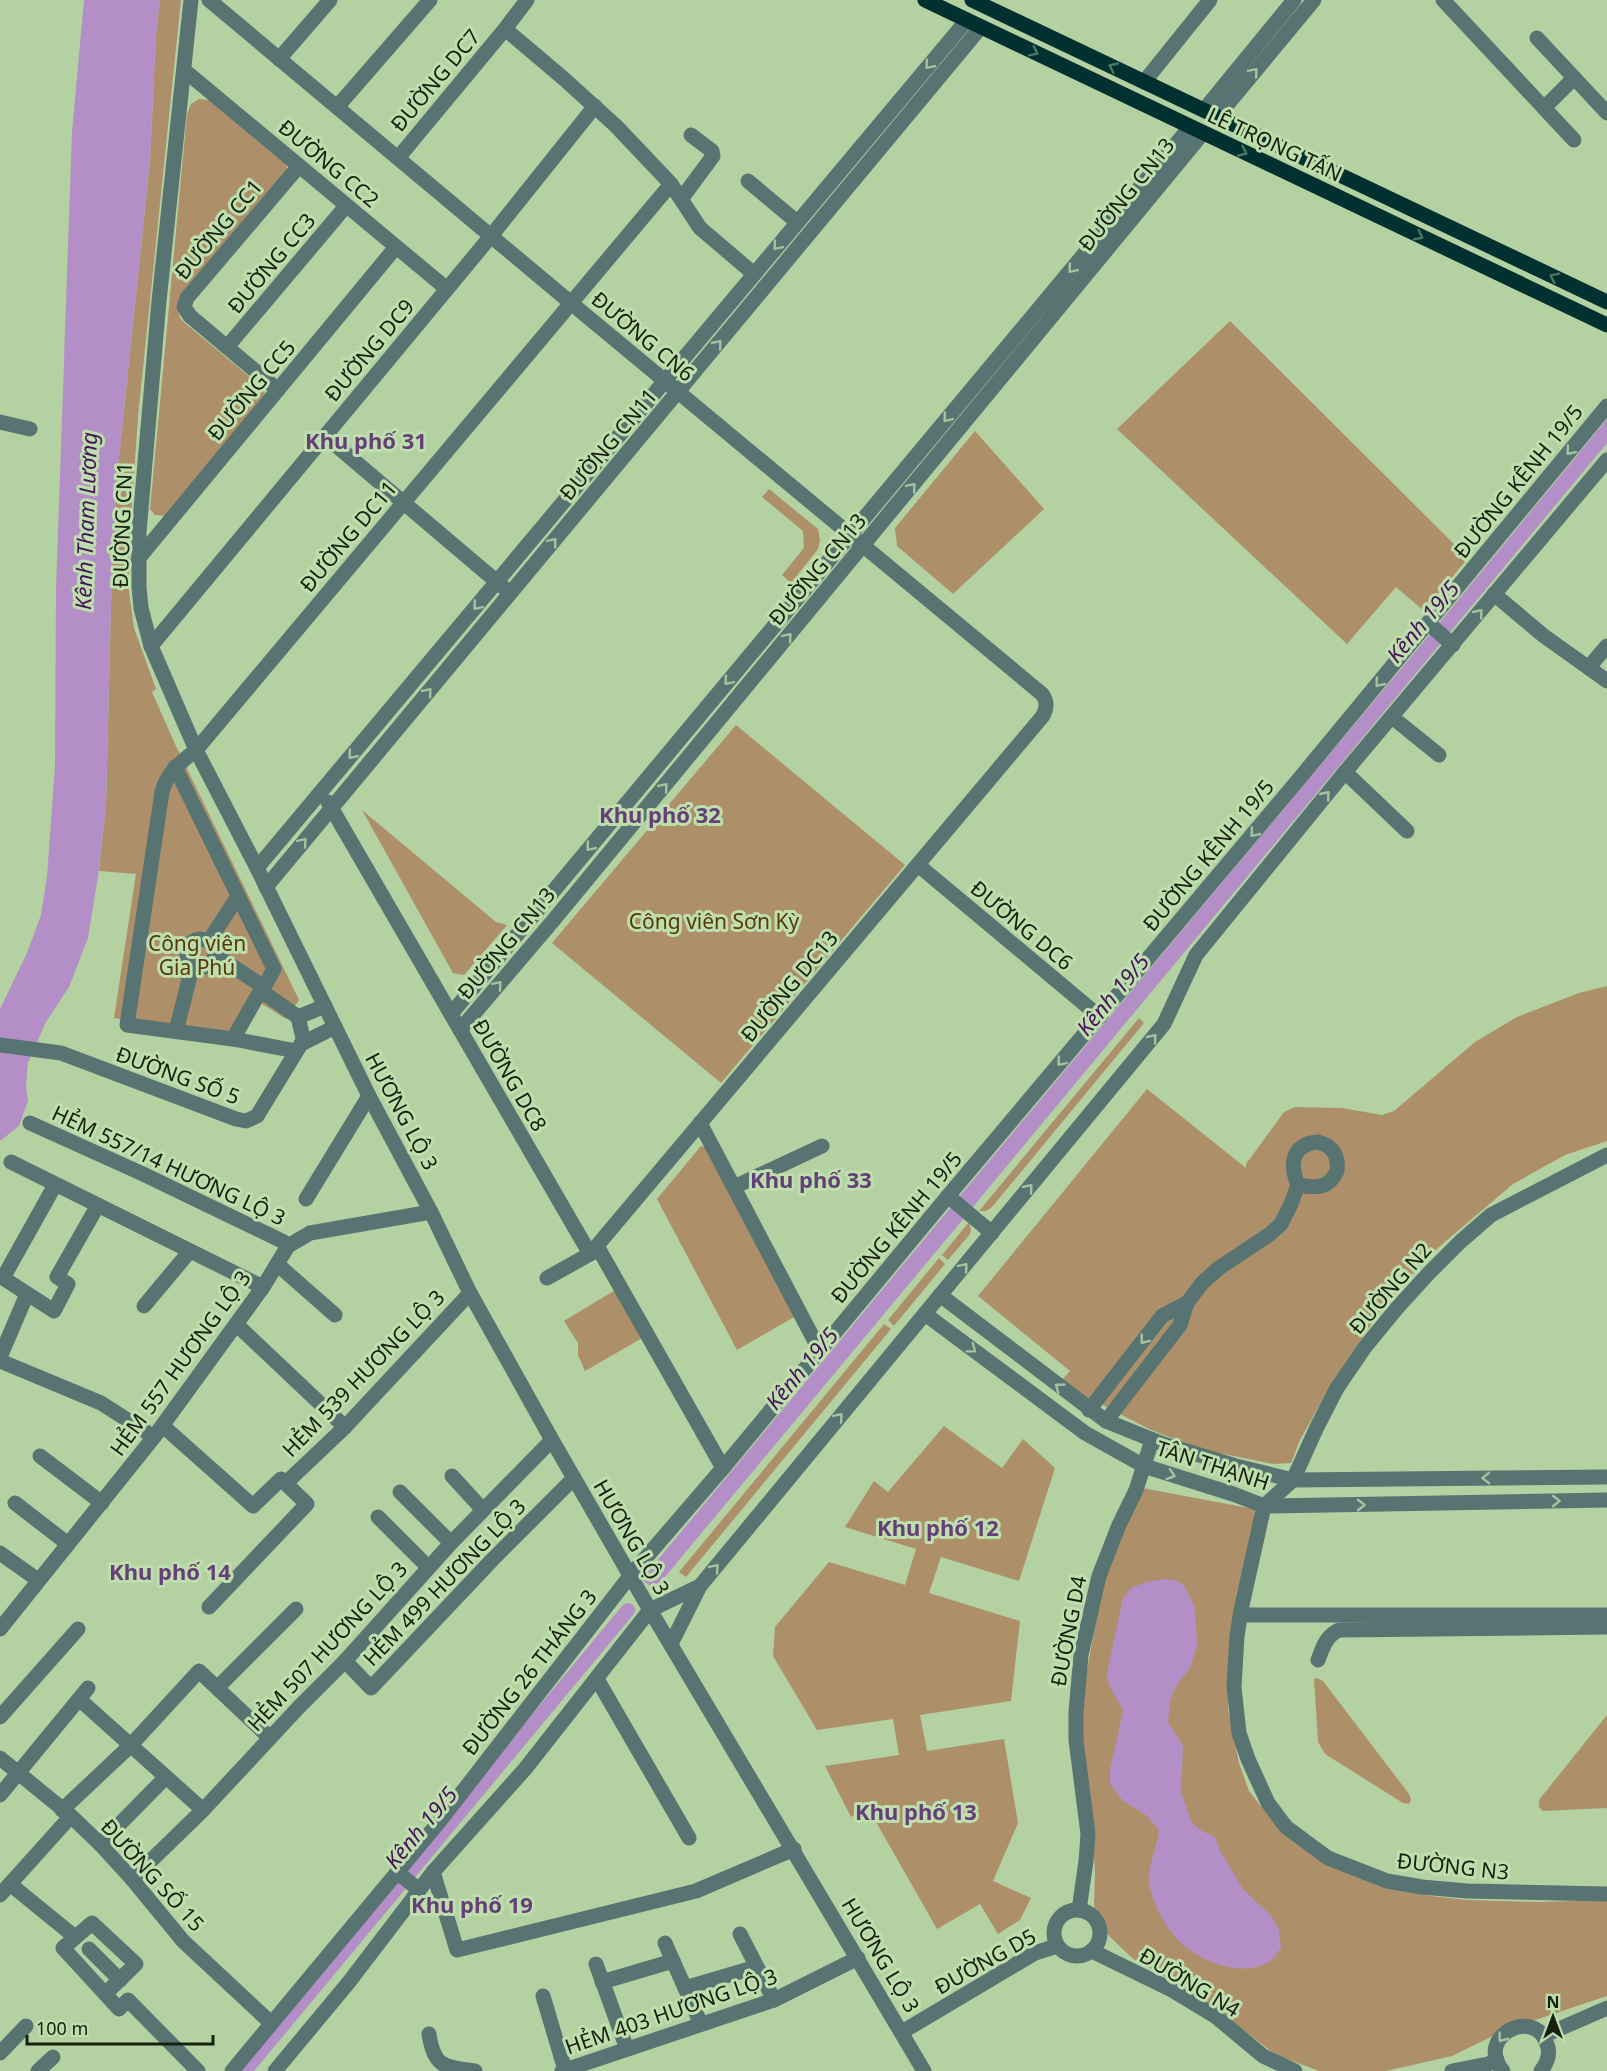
<svg xmlns="http://www.w3.org/2000/svg" width="1607" height="2071" viewBox="0 0 1607 2071" font-family="'Noto Sans',sans-serif">
  <style>
    .green { fill: #ad9069 }
    .water { fill: #b48fc7 }
    .lines { fill: none; stroke-linecap: round; stroke-linejoin: round }
    .canal { stroke: #b48fc7; stroke-width: 14 }
    .minor { stroke: #577473; stroke-width: 15 }
    .major { stroke: #00302f; stroke-width: 15 }
    .oneway { stroke: #4c7661 }
    .oneway2 { stroke: #a5c49e }
    .labels { text-anchor: middle; dominant-baseline: central; stroke-width: 6; stroke-linejoin: round; paint-order: stroke }
    .street-label { font-size: 21px; fill: #15200e; stroke: #bfdead }
    .park-label { font-size: 21px; fill: #57390a; stroke: #bfdead }
    .neighbourhood-label { font-size: 22px; font-weight: bold; fill: #653f78; stroke: #bfdead }
    .water-label { font-size: 22px; font-style: italic; fill: #45155a; stroke: #bfdead }
  </style>
  <rect width="100%" height="100%" fill="#b3d1a1"/>
  <g class="green">
    <polygon points="160,0 181,0 138,417 129,545 129,592 134,628 156,689 152,692 175,744 299,1000 286,1019 259,1002 233,1034 114,1018 136,874 99,871 106,806 112,565 117,477 150,161 156,34"/>
    <polygon points="199,99 209,100 287,165 287,169 178,310 180,318 186,324 264,389 265,396 166,516 155,515 150,509 187,114 191,104"/>
    <polygon points="1230,321 1468,558 1424,611 1396,587 1347,644 1117,429"/>
    <polygon points="975,431 1044,509 953,594 897,546 895,528"/>
    <polygon points="769,489 818,529 820,540 818,549 791,583 782,575 804,548 803,531 762,497"/>
    <polygon points="736,725 905,865 721,1083 552,943"/>
    <polygon points="362,810 496,922 507,925 464,975 453,973"/>
    <polygon points="1607,986 1607,1141 1565,1155 1513,1184 1426,1258 1379,1313 1334,1379 1300,1440 1291,1463 1273,1464 1199,1449 1149,1429 1083,1395 1062,1380 1070,1371 978,1296 1147,1089 1246,1168 1246,1164 1284,1112 1295,1107 1342,1108 1382,1115 1394,1111 1475,1042 1517,1017 1579,993"/>
    <polygon points="1139,1018 1144,1023 992,1207 986,1211 979,1211"/>
    <polygon points="701,1146 708,1148 796,1316 737,1350 657,1199"/>
    <polygon points="969,1222 971,1229 970,1234 948,1260 942,1255"/>
    <polygon points="939,1258 945,1264 894,1326 888,1320"/>
    <polygon points="617,1289 644,1337 585,1371 578,1355 578,1343 564,1321"/>
    <polygon points="884,1324 891,1329 686,1577 679,1572"/>
    <polygon points="944,1426 1002,1468 1023,1439 1055,1468 1019,1581 941,1557 929,1593 1020,1621 1011,1701 920,1715 927,1751 1004,1739 1018,1823 993,1881 1031,1898 1020,1920 998,1934 980,1904 937,1929 868,1808 851,1817 825,1766 899,1755 893,1719 817,1730 773,1656 775,1627 829,1562 905,1585 916,1549 845,1527 874,1481 888,1492"/>
    <polygon points="1142,1488 1254,1509 1256,1520 1252,1543 1237,1593 1231,1645 1228,1709 1239,1763 1249,1791 1267,1814 1288,1836 1400,1889 1431,1896 1468,1900 1538,1902 1607,1900 1607,1996 1505,2030 1452,2056 1386,2071 1319,2071 1276,2055 1200,1997 1132,1958 1107,1934 1094,1906 1095,1874 1092,1825 1081,1720 1087,1670 1103,1583 1117,1545"/>
    <polygon points="1317,1678 1323,1681 1409,1794 1411,1800 1409,1804 1403,1803 1325,1754 1318,1742 1314,1679"/>
    <polygon points="1607,1715 1607,1808 1543,1811 1539,1807 1539,1800"/>
  </g>
  <g class="water">
    <polygon points="84,0 160,0 156,34 150,161 117,477 112,565 106,806 99,870 88,938 69,987 46,1022 28,1063 26,1086 28,1101 19,1126 0,1141 0,1009 27,953 41,915 47,876 55,766 56,589 72,132"/>
    <polygon points="1607,419 1607,443 1447,636 1436,627"/>
    <polygon points="1431,633 1442,642 972,1208 959,1197"/>
    <polygon points="951,1207 964,1218 654,1590 642,1579"/>
    <path d="M 1165,1579 L 1178,1581 L 1184,1586 L 1194,1605 L 1196,1624 L 1197,1645 L 1190,1668 L 1175,1688 L 1170,1701 L 1168,1722 L 1183,1746 L 1181,1792 L 1191,1821 L 1200,1830 L 1215,1837 L 1220,1851 L 1243,1889 L 1271,1916 L 1279,1930 L 1281,1948 C 1277,1952 1274,1959 1269,1962 C 1242,1978 1200,1962 1179,1941 C 1164,1926 1154,1905 1149,1884 C 1146,1871 1158,1845 1159,1830 L 1146,1815 L 1123,1801 L 1110,1784 L 1110,1769 L 1123,1712 C 1118,1696 1108,1691 1107,1673 L 1123,1598 L 1132,1587 L 1148,1582 Z"/>
  </g>
  <g class="lines">
    <polyline class="canal" points="245,2071 628,1610"/>
    <g class="minor">
      <polyline points="191,0 159,301 139,532 139,587 141,608 151,646 196,750 257,868 369,1096 431,1212 470,1293 552,1440 650,1610 924,2071"/>
      <path d="M 209,0 L 571,303 L 1042,694 C 1048,702 1047,709 1042,717 L 590,1254 L 547,1278"/>
      <polyline points="1443,0 1544,108"/>
      <polyline points="505,29 563,78 616,126 671,184 700,228 754,274"/>
      <polyline points="1537,38 1607,113"/>
      <polyline points="279,59 330,0"/>
      <polyline points="184,70 447,289"/>
      <polyline points="1144,82 1210,0"/>
      <polyline points="337,107 430,0"/>
      <polyline points="1204,110 1294,0"/>
      <polyline points="1217,117 1314,0"/>
      <polyline points="1574,140 1544,108 1574,78"/>
      <polyline points="398,158 505,29 527,0"/>
      <polyline points="748,181 797,222"/>
      <polyline points="682,198 713,156 712,151 691,135"/>
      <polyline points="227,347 346,206"/>
      <polyline points="278,390 190,316 184,307 187,298 299,166"/>
      <polyline points="0,422 30,429"/>
      <polyline points="325,436 503,587"/>
      <polyline points="138,559 396,247"/>
      <polyline points="1494,594 1544,636 1607,681"/>
      <polyline points="1428,623 1453,645"/>
      <polyline points="151,646 491,236 595,106"/>
      <polyline points="1589,667 1607,646"/>
      <polyline points="1392,717 1439,755"/>
      <polyline points="175,767 274,969 264,987"/>
      <polyline points="1345,772 1407,831"/>
      <polyline points="328,802 590,1254"/>
      <polyline points="918,865 1100,1017"/>
      <polyline points="257,868 967,20"/>
      <polyline points="266,887 981,27"/>
      <circle cx="201" cy="953" r="14"/>
      <polyline points="209,941 238,896"/>
      <polyline points="215,955 264,987 264,993 298,1017"/>
      <polyline points="451,1014 1190,127"/>
      <polyline points="460,1030 552,922 1203,133"/>
      <polyline points="176,1031 193,964"/>
      <polyline points="233,1039 258,995"/>
      <polyline points="304,1042 298,1017 325,1006"/>
      <polyline points="0,1045 61,1053 236,1119 246,1121 257,1116 301,1044 335,1027"/>
      <path d="M 296,1051 L 233,1039 L 127,1025 L 162,792 C 167,772 181,762 196,750 L 671,184"/>
      <polyline points="30,1123 143,1174 284,1242 288,1246"/>
      <polyline points="700,1123 820,1351"/>
      <path d="M 1318,1142 C 1333,1146 1339,1156 1337,1171 C 1329,1189 1316,1188 1298,1185 C 1289,1164 1292,1144 1318,1142 Z"/>
      <polyline points="1607,1155 1491,1215 1460,1242 1429,1273 1397,1308 1365,1347 1337,1388 1317,1427 1293,1480 1264,1506 1241,1610 1237,1636 1234,1687 1239,1733 1248,1759 1268,1803 1286,1827 1328,1858 1387,1881 1422,1887 1467,1891 1607,1894"/>
      <polyline points="11,1162 263,1287"/>
      <polyline points="55,1185 3,1278 54,1311 68,1284 57,1277 98,1205"/>
      <polyline points="734,1187 822,1146"/>
      <polyline points="948,1196 992,1233"/>
      <polyline points="306,1199 369,1096"/>
      <polyline points="597,1246 723,1468"/>
      <polyline points="277,1264 335,1315"/>
      <polyline points="940,1295 1106,1421 1163,1444 1236,1466 1293,1480 1607,1477"/>
      <polyline points="144,1306 190,1251"/>
      <polyline points="925,1314 1085,1433 1144,1466 1233,1494 1264,1506 1607,1500"/>
      <polyline points="236,1324 345,1427"/>
      <polyline points="0,1357 27,1294"/>
      <polyline points="0,1361 101,1403 154,1437"/>
      <polyline points="1089,1410 1162,1316 1187,1303"/>
      <polyline points="1106,1421 1180,1325 1187,1303 1203,1282 1219,1268 1270,1234 1281,1224 1291,1204 1298,1185"/>
      <polyline points="163,1426 253,1506 281,1479 307,1504 209,1607"/>
      <polyline points="40,1456 102,1503"/>
      <polyline points="452,1476 483,1510"/>
      <polyline points="287,1482 345,1427 470,1293"/>
      <polyline points="400,1492 451,1543"/>
      <polyline points="15,1503 68,1544"/>
      <polyline points="378,1517 428,1567"/>
      <polyline points="0,1553 38,1580"/>
      <polyline points="1241,1615 1607,1615"/>
      <polyline points="0,1629 154,1437 263,1287 288,1246 310,1233 431,1212"/>
      <polyline points="671,1644 700,1586"/>
      <path d="M 1318,1660 C 1323,1647 1326,1636 1339,1630 L 1607,1627"/>
      <polyline points="345,1661 371,1688 492,1560 574,1478"/>
      <polyline points="597,1679 689,1838"/>
      <polyline points="217,1688 296,1609"/>
      <polyline points="79,1699 203,1810"/>
      <polyline points="0,1717 78,1629"/>
      <polyline points="0,1758 71,1816 100,1844 132,1879 183,1941 271,2023"/>
      <polyline points="0,1795 88,1688"/>
      <polyline points="62,1810 130,1746 199,1671 270,1738"/>
      <polyline points="100,1844 166,1777"/>
      <polyline points="397,1872 419,1890"/>
      <polyline points="433,1872 457,1950 696,1891 794,1849"/>
      <polyline points="132,1879 203,1810 299,1707 345,1661 451,1543 552,1440"/>
      <polyline points="10,1884 75,1937"/>
      <polyline points="0,1895 71,1816"/>
      <circle cx="1077" cy="1933" r="23"/>
      <polyline points="1079,1910 1086,1861 1088,1834 1076,1740 1076,1712 1081,1655 1099,1576 1119,1525 1136,1490 1152,1440"/>
      <polyline points="740,1934 774,2000"/>
      <polyline points="665,1943 701,2024"/>
      <polyline points="89,1949 120,1980"/>
      <polyline points="1092,1951 1172,1990 1215,2016 1263,2056 1295,2071"/>
      <polyline points="596,1964 627,2049"/>
      <polyline points="602,1982 673,1961"/>
      <polyline points="685,1988 756,1967"/>
      <polyline points="105,1994 136,1964 92,1923 63,1948 119,2009 128,2000 198,2071"/>
      <polyline points="543,1996 565,2070"/>
      <polyline points="902,2032 1035,1953 1057,1946"/>
      <path d="M 429,2034 C 434,2068 445,2067 475,2071"/>
      <polyline points="1543,2036 1607,2008"/>
      <polyline points="0,2053 26,2026"/>
      <polyline points="38,2071 53,2057"/>
      <polyline points="232,2071 439,1822 630,1576 723,1468 948,1196 1299,779 1607,406"/>
      <polyline points="275,2071 349,1982 433,1872 525,1769 650,1610 700,1586 1164,1024 1196,955 1345,772 1607,460"/>
      <polyline points="562,2071 774,2000 858,1958"/>
      <polyline points="1452,2071 1488,2064 1497,2060"/>
      <path d="M 1503,2071 C 1474,2036 1535,2006 1547,2044 C 1551,2054 1547,2063 1541,2071"/>
    </g>
    <g class="major">
      <polyline points="925,0 1607,325"/>
      <polyline points="972,0 1607,302"/>
    </g>
  </g>
  <defs><path id="oneway-chevron" d="M-2-3.5L2.5 0L-2 3.5" fill="none" stroke-width="1.6" stroke-linecap="round" stroke-linejoin="round" transform="scale(1.5)"/></defs>
  <g class="oneway">
    <use href="#oneway-chevron" transform="translate(1034 52) rotate(26)"/>
    <use href="#oneway-chevron" transform="translate(1113 67) rotate(-155)"/>
    <use href="#oneway-chevron" transform="translate(1243 152) rotate(25)"/>
    <use href="#oneway-chevron" transform="translate(1419 236) rotate(27)"/>
    <use href="#oneway-chevron" transform="translate(1554 277) rotate(-154)"/>
  </g>
  <g class="oneway2">
    <use href="#oneway-chevron" transform="translate(929 65) rotate(130)"/>
    <use href="#oneway-chevron" transform="translate(1254 72) rotate(-50)"/>
    <use href="#oneway-chevron" transform="translate(777 246) rotate(130)"/>
    <use href="#oneway-chevron" transform="translate(1072 269) rotate(130)"/>
    <use href="#oneway-chevron" transform="translate(718 344) rotate(-50)"/>
    <use href="#oneway-chevron" transform="translate(947 418) rotate(130)"/>
    <use href="#oneway-chevron" transform="translate(1570 451) rotate(130)"/>
    <use href="#oneway-chevron" transform="translate(912 487) rotate(-50)"/>
    <use href="#oneway-chevron" transform="translate(553 542) rotate(-50)"/>
    <use href="#oneway-chevron" transform="translate(477 606) rotate(130)"/>
    <use href="#oneway-chevron" transform="translate(1479 613) rotate(-51)"/>
    <use href="#oneway-chevron" transform="translate(788 637) rotate(-50)"/>
    <use href="#oneway-chevron" transform="translate(728 681) rotate(130)"/>
    <use href="#oneway-chevron" transform="translate(1379 683) rotate(129)"/>
    <use href="#oneway-chevron" transform="translate(428 692) rotate(-50)"/>
    <use href="#oneway-chevron" transform="translate(352 755) rotate(130)"/>
    <use href="#oneway-chevron" transform="translate(664 787) rotate(-50)"/>
    <use href="#oneway-chevron" transform="translate(1326 795) rotate(-51)"/>
    <use href="#oneway-chevron" transform="translate(1254 833) rotate(130)"/>
    <use href="#oneway-chevron" transform="translate(303 842) rotate(-50)"/>
    <use href="#oneway-chevron" transform="translate(590 847) rotate(130)"/>
    <use href="#oneway-chevron" transform="translate(498 985) rotate(-49)"/>
    <use href="#oneway-chevron" transform="translate(1153 1038) rotate(-50)"/>
    <use href="#oneway-chevron" transform="translate(1061 1062) rotate(130)"/>
    <use href="#oneway-chevron" transform="translate(1029 1188) rotate(-50)"/>
    <use href="#oneway-chevron" transform="translate(964 1267) rotate(-50)"/>
    <use href="#oneway-chevron" transform="translate(1144 1340) rotate(128)"/>
    <use href="#oneway-chevron" transform="translate(972 1349) rotate(37)"/>
    <use href="#oneway-chevron" transform="translate(1059 1387) rotate(-143)"/>
    <use href="#oneway-chevron" transform="translate(839 1417) rotate(-50)"/>
    <use href="#oneway-chevron" transform="translate(1171 1475) rotate(18)"/>
    <use href="#oneway-chevron" transform="translate(1486 1478) rotate(179)"/>
    <use href="#oneway-chevron" transform="translate(1556 1501) rotate(-1)"/>
    <use href="#oneway-chevron" transform="translate(1361 1505) rotate(-1)"/>
    <use href="#oneway-chevron" transform="translate(715 1568) rotate(-50)"/>
    <use href="#oneway-chevron" transform="translate(1502 2038) rotate(127)"/>
  </g>
  <g class="labels">
    <g class="street-label">
      <text transform="translate(435 80) rotate(-50)">ĐƯỜNG DC7</text>
      <text transform="translate(1275 144) rotate(25)">LÊ TRỌNG TẤN</text>
      <text transform="translate(329 163) rotate(40)">ĐƯỜNG CC2</text>
      <text transform="translate(1126 194) rotate(-51)">ĐƯỜNG CN13</text>
      <text transform="translate(218 229) rotate(-50)">ĐƯỜNG CC1</text>
      <text transform="translate(271 263) rotate(-50)">ĐƯỜNG CC3</text>
      <text transform="translate(643 336) rotate(40)">ĐƯỜNG CN6</text>
      <text transform="translate(369 350) rotate(-50)">ĐƯỜNG DC9</text>
      <text transform="translate(251 390) rotate(-50)">ĐƯỜNG CC5</text>
      <text transform="translate(608 444) rotate(-50)">ĐƯỜNG CN11</text>
      <text transform="translate(1518 481) rotate(-51)">ĐƯỜNG KÊNH 19/5</text>
      <text transform="translate(122 525) rotate(-88)">ĐƯỜNG CN1</text>
      <text transform="translate(348 536) rotate(-50)">ĐƯỜNG DC11</text>
      <text transform="translate(817 569) rotate(-50)">ĐƯỜNG CN13</text>
      <text transform="translate(1208 855) rotate(-50)">ĐƯỜNG KÊNH 19/5</text>
      <text transform="translate(1022 925) rotate(40)">ĐƯỜNG DC6</text>
      <text transform="translate(506 943) rotate(-50)">ĐƯỜNG CN13</text>
      <text transform="translate(789 986) rotate(-50)">ĐƯỜNG DC13</text>
      <text transform="translate(178 1075) rotate(20)">ĐƯỜNG SỐ 5</text>
      <text transform="translate(510 1075) rotate(60)">ĐƯỜNG DC8</text>
      <text transform="translate(402 1111) rotate(62)">HƯƠNG LỘ 3</text>
      <text transform="translate(169 1165) rotate(25)">HẺM 557/14 HƯƠNG LỘ 3</text>
      <text transform="translate(896 1227) rotate(-50)">ĐƯỜNG KÊNH 19/5</text>
      <text transform="translate(1390 1288) rotate(-49)">ĐƯỜNG N2</text>
      <text transform="translate(180 1363) rotate(-54)">HẺM 557 HƯƠNG LỘ 3</text>
      <text transform="translate(363 1373) rotate(-46)">HẺM 539 HƯƠNG LỘ 3</text>
      <text transform="translate(1213 1465) rotate(18)">TÂN THẠNH</text>
      <text transform="translate(632 1537) rotate(60)">HƯƠNG LỘ 3</text>
      <text transform="translate(444 1582) rotate(-46)">HẺM 499 HƯƠNG LỘ 3</text>
      <text transform="translate(1068 1631) rotate(-79)">ĐƯỜNG D4</text>
      <text transform="translate(327 1646) rotate(-47)">HẺM 507 HƯƠNG LỘ 3</text>
      <text transform="translate(529 1672) rotate(-52)">ĐƯỜNG 26 THÁNG 3</text>
      <text transform="translate(1453 1866) rotate(6)">ĐƯỜNG N3</text>
      <text transform="translate(153 1875) rotate(48)">ĐƯỜNG SỐ 15</text>
      <text transform="translate(881 1955) rotate(59)">HƯƠNG LỘ 3</text>
      <text transform="translate(985 1961) rotate(-29)">ĐƯỜNG D5</text>
      <text transform="translate(1190 1982) rotate(31)">ĐƯỜNG N4</text>
      <text transform="translate(671 2011) rotate(-19)">HẺM 403 HƯƠNG LỘ 3</text>
    </g>
    <g class="park-label">
      <text x="714" y="921">Công viên Sơn Kỳ</text>
      <text x="197" y="943">Công viên<tspan x="197" dy="24">Gia Phú</tspan></text>
    </g>
    <g class="neighbourhood-label">
      <text x="366" y="440">Khu phố 31</text>
      <text x="660" y="814">Khu phố 32</text>
      <text x="811" y="1179">Khu phố 33</text>
      <text x="938" y="1527">Khu phố 12</text>
      <text x="170" y="1571">Khu phố 14</text>
      <text x="916" y="1811">Khu phố 13</text>
      <text x="472" y="1904">Khu phố 19</text>
    </g>
    <g class="water-label">
      <text transform="translate(85 521) rotate(-88)">Kênh Tham Lương</text>
      <text transform="translate(1422 621) rotate(-50)">Kênh 19/5</text>
      <text transform="translate(1112 994) rotate(-50)">Kênh 19/5</text>
      <text transform="translate(801 1368) rotate(-50)">Kênh 19/5</text>
      <text transform="translate(420 1827) rotate(-50)">Kênh 19/5</text>
    </g>
  </g>
  <g transform="translate(1553 2017)" stroke="#bfdead" stroke-width="4.5" paint-order="stroke">
  <path d="M0-4.5L10 22L0 15L-10 22Z" fill="#15200e"/>
  <text y="-9" font-size="16" font-weight="bold" text-anchor="middle" fill="#15200e">N</text>
  </g>
  <path d="M27 2035v9h186v-9" fill="none" stroke="#15200e" stroke-width="3"/>
  <text x="36" y="2035" font-size="18" fill="#15200e" stroke="#bfdead" stroke-width="4.5" paint-order="stroke">100 m</text>
</svg>
